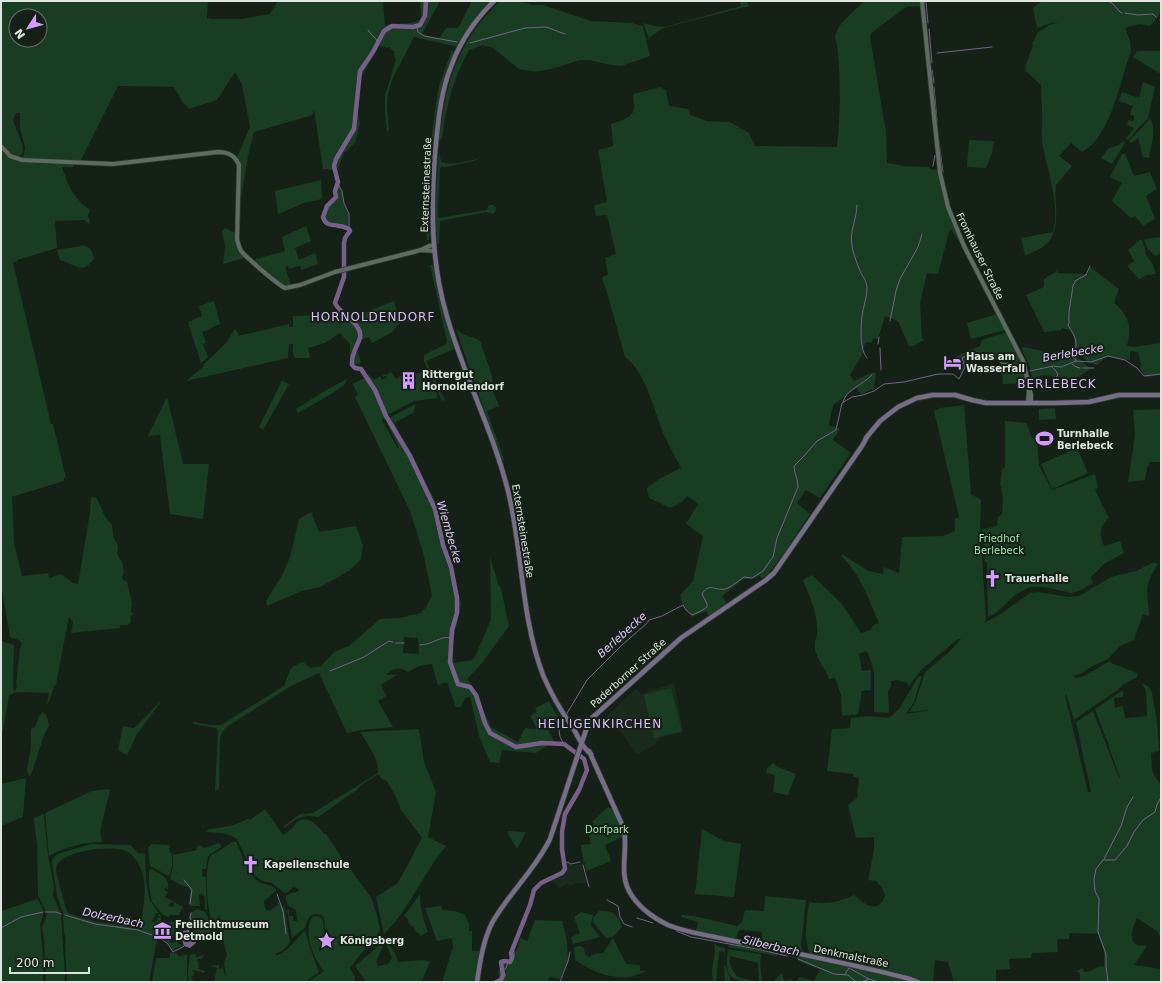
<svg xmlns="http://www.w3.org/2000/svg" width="1162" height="983" viewBox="0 0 1162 983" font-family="'DejaVu Sans',sans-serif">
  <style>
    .built { fill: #1a2b1e }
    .green { fill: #183d22; fill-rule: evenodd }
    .water { fill: #775f8a }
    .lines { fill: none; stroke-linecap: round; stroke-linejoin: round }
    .stream { stroke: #775f8a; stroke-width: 1 }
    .river { stroke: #775f8a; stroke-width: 4.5 }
    .tertiary-casing { stroke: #323a34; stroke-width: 5.5 }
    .secondary-casing { stroke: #323a34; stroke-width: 6 }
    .tertiary { stroke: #5d6b60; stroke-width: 4 }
    .secondary { stroke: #766d86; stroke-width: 4.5 }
    .labels { text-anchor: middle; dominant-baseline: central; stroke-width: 4; stroke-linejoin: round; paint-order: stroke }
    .street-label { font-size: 10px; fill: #dde5de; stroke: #152117 }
    .poi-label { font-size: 10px; font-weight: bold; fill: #dde5de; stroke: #152117; text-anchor: start }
    .park-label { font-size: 10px; fill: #9ce0aa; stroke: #152117 }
    .water-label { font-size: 11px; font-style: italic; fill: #e4c5fc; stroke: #152117 }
    .quarter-label { font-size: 12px; letter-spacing: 1px; fill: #dfb9fc; stroke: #152117 }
  </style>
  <rect width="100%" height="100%" fill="#152117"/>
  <g class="built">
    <polygon points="674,683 683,732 661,737 654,745 637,754 620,730 613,726 606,717 636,689 641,694"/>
    <polygon points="566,862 572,865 581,864 586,882 581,884 581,883 576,883 570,886 567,883 560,888 549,880 563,873 566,866"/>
  </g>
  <g class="green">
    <path d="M 1,1 L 208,1 L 207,18 L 211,19 L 242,19 L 270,14 L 278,1 L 383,1 L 385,26 C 397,21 412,27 421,18 L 420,1 L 440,1 L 422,34 L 439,39 L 446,28 L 458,28 L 472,1 L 492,1 L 458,47 L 414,37 L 392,80 L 388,94 L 387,107 L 389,130 L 387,132 L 385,111 L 385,96 L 396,60 L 394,54 L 395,52 L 389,47 L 387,48 L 378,45 L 360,80 L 358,114 L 360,124 L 355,143 L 344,153 L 338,168 L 335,169 L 333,168 L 333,170 L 323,169 L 314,109 L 313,115 L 254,132 L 248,156 L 241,198 L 240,199 L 241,167 L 237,157 L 250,127 L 242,84 L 235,72 L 217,100 L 189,109 L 183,103 L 174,87 L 118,86 L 80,162 L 23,159 L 25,147 L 20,127 L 20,113 L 16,113 L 13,121 L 22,143 L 23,152 L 19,157 L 9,153 L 1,141 ZM 16,16 L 40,16 L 40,40 L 16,40 Z"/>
    <path d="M 500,1 L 518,1 L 532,5 L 543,5 L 591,21 L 632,23 L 643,26 L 650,56 L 621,66 L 606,64 L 590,60 L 580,60 L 555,68 L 536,72 L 519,69 L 493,48 L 483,45 L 469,50 C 453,79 446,106 442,139 L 439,140 C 444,98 451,64 475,29 C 482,19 492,10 500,1 Z"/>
    <polygon points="740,1 747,1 749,6 663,28 649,38 643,23 655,26 665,27 741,6"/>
    <path d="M 865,1 L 921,1 L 922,6 L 906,7 L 871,33 L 870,37 L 886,132 L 887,163 L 900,165 L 902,166 L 929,167 L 930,169 L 937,170 C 942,196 950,220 961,244 L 951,230 L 949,232 L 938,274 L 927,273 L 920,303 L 922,338 L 924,340 L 913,346 L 909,346 L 898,321 L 885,316 L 878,339 L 873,338 L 872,342 L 865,343 L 862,355 L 850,375 L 854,381 L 871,373 L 876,373 L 874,389 L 861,394 L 857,388 L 833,405 L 829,425 L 840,429 L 833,440 L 851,453 L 820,498 L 806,490 L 797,503 L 810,514 L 782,556 L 764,579 L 759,576 L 752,579 L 744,579 L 722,596 L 728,605 L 709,617 L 706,611 L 692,617 L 682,603 L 680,595 L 693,581 L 703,536 L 686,524 L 698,504 L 687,496 L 682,502 L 670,508 L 649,498 L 647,488 L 659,479 L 681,468 C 675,456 667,443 662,430 C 654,408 644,370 625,357 L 609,299 L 602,277 L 608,275 L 605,258 L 616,254 L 607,215 L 596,216 L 594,205 L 607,202 L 598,150 L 613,146 L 611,124 C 621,120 636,118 634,104 C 634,100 632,98 634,94 L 660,87 L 666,90 L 669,106 L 688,109 L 690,115 L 707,121 L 730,122 L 749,133 L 755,146 L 837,147 C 840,116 841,85 838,54 C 838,49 834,38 836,33 C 841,20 855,10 865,1 Z"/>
    <path d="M 1042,1 L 1161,1 C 1161,15 1159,16 1150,26 L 1139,24 L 1125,28 L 1130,41 L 1131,52 C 1120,80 1115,116 1096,140 C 1093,145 1087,148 1082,152 L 1071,143 L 1059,156 L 1072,166 L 1056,185 C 1056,191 1055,198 1056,204 C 1057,232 1055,246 1025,255 L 1021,238 L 1053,232 C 1061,205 1046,168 1042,140 C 1041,131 1043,122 1042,113 C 1042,103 1041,94 1041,85 L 1026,71 L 1025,68 L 1033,45 L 1032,44 L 1038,32 L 1047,27 L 1048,25 L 1060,22 L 1048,24 L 1037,28 L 1033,8 Z"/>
    <polygon points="452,50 454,53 447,75 434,166 429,240 427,240 427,178 435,109 439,86"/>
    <polygon points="1137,51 1161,51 1161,70 1159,73 1133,57"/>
    <polygon points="1143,82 1155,87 1148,117 1149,118 1140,126 1128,140 1126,139 1134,128 1127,125 1129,120 1132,121 1134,120 1134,116 1130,115 1133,106 1119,101 1122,92 1139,98"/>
    <path d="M 1150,119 C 1157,129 1151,147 1149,158 L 1143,157 L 1138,138 L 1131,143 L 1129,141 Z"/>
    <polygon points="969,140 994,141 992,153 986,168 967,167"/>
    <polygon points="1123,141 1125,143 1112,164 1101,158 1109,148 1119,145"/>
    <path d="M 1,149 L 7,156 L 17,161 L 32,162 L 40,164 L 45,163 L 74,164 L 73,167 L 62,167 C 69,188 72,196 90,210 L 88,215 L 90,224 L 84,220 L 55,221 L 57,248 L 17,260 L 17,261 L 13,263 L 51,424 L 53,424 L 66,478 L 64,478 L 64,481 L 11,497 L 12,498 L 14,542 L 22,576 L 48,573 L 49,578 L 61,574 L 73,583 L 78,584 L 90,512 L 91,497 L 96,498 C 103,508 102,517 112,524 L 113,536 L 118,546 L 117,554 L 122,562 L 124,571 L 122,577 L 123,580 L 127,582 L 132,603 L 131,612 L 133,614 L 130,617 L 131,622 L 127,625 L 120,625 L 120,628 L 71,633 L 73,622 L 69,617 L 56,684 C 53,688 51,697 48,703 L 47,703 L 49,693 L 16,692 L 9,695 L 3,731 L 1,731 L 1,641 L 14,645 L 13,689 L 15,691 L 17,687 L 16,683 L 20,649 L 22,643 L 19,640 L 10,637 L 1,585 Z"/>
    <path d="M 439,151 L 441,162 C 453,166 468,161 481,158 L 470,162 L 445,167 L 441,166 L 440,168 L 438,212 L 439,218 L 487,210 L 489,205 L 493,205 L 496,208 L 495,212 L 493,214 L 487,212 L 440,221 L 439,243 L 437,245 L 435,212 Z"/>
    <polygon points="1122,154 1125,154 1134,176 1150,172 1157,189 1146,196 1155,219 1143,226 1135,216 1131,218 1112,201 1122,183 1110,177"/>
    <polygon points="321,180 322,199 304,203 278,214 275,191"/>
    <polygon points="339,185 342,193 344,205 348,214 349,229 339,224 326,223 324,219 328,207 337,197 335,194"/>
    <polygon points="306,226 311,241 295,248 299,260 315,253 318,264 301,270 301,267 299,266 289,269 288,266 285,267 291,286 285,286 255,261 256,259 285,251 282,237"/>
    <polygon points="225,228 236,233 240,252 244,258 223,264 225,247 222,231"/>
    <polygon points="1161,237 1161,249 1159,255 1155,256 1148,249 1144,240 1151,238"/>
    <polygon points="1141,239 1145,248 1145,253 1153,265 1156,274 1147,275 1139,279 1127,266 1134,261 1128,250"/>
    <path d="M 82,245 C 90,247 92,250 94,258 C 83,276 75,264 60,260 L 57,250 C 66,247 74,249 82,245 Z"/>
    <polygon points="430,265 433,265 441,304 454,349 426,361 445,400 442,401 424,361 424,355 446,344 447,342"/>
    <path d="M 1090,267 L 1119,289 L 1114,303 C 1129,315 1132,327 1127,346 L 1133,347 L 1161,343 L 1161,375 L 1146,377 L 1140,368 L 1141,364 L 1138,352 L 1130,351 L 1130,359 L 1129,360 L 1107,356 L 1097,365 L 1088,362 L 1075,350 L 1074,336 L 1070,330 L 1061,328 L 1061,330 L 1044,332 L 1026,295 L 1044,287 L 1044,279 L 1057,271 L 1058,273 L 1088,274 Z"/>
    <polygon points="214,301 220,324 202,332 206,343 203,344 208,357 201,363 188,322 202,316 199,306"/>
    <path d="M 394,301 L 400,323 L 391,333 L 372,343 L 369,337 L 361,340 L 357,350 L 361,362 L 355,365 C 348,359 350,352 350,344 L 340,333 L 325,343 L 308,348 L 310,358 L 295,358 L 293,355 L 293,344 L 289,344 L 288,358 L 186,381 L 204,366 L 203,365 L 227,342 L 235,329 L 239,334 L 238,336 L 289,324 L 289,327 L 293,327 L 293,316 L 335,315 L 342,311 L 354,321 L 360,318 L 366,312 Z"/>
    <polygon points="997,314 1005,330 971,339 967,323"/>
    <path d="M 456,329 C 465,338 472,335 480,341 L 492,376 L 493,391 L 499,406 L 487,411 L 504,460 L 502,461 Z"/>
    <path d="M 1007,332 L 1023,363 L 1027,383 L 1003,384 L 1000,357 C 982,356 965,349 963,373 L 960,372 L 961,363 L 957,356 L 980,346 L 982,340 Z"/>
    <polygon points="1024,347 1072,358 1074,355 1091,369 1060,387 1055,387 1055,382 1052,376 1046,375 1040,376 1039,385 1034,389 1030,367 1021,348"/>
    <polygon points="391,372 396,379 399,377 399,376 403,377 411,374 413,375 421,372 423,372 423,374 428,386 433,384 438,398 414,401 387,415 374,385 368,375 369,375 374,380 380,376 382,380 387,377 386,376 383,377 382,376 385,374 386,375"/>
    <path d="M 366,377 L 375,391 L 386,418 L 382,420 L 398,449 L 398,445 L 387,424 L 387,419 L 416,404 L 413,413 L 396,422 L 395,425 L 413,456 L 435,501 L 461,604 L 452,646 L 454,663 L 472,660 L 476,655 L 491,619 L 490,557 L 499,586 L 501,588 L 509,626 L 482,663 L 467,679 L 473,687 L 491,727 L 518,742 L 525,728 L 537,729 L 530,716 L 537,712 L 535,708 L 549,701 L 559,720 L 546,727 L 544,725 L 538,729 L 548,730 L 556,745 L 549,744 L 536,753 L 502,750 L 499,763 L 490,762 L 479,736 L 470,696 L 465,698 L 461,707 L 456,707 L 447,682 L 438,685 L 432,664 L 419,666 L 408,672 C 399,666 395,668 386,674 L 387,675 L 398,674 L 381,685 L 386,696 L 378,701 L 393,727 L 362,730 L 347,733 L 319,673 L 291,686 L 225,728 L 220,737 L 219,789 L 215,791 L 218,731 L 216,728 L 193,724 L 193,722 L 212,725 L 221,725 L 284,686 L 290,670 L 294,666 L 303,662 L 311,668 L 321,666 L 334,652 L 349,646 L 380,619 L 399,618 L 421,613 L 426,607 L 432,595 L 423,552 L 410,511 L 355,397 L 358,395 L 353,384 ZM 404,637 L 418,638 L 419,654 L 403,653 Z"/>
    <polygon points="347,379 345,384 331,394 298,413 296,409 323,392"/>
    <polygon points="282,381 289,384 263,430 259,427"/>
    <polygon points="167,397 183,464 209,464 203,519 170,514 160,435 148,436"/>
    <path d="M 964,405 L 971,494 L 981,500 L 980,527 L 986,620 L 984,623 L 999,615 L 1030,593 L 1038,592 L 1069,597 L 1079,596 L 1111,577 L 1136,571 L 1154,562 L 1158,564 C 1143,586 1148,592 1149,616 L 1143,614 L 1134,640 L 1120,646 L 1108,659 L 1091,667 L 1082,673 L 1073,676 L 1076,678 L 1084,676 L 1110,661 L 1111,663 L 1137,673 L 1137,677 L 1122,685 L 1119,689 L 1074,720 L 1066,694 L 1065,695 L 1088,792 L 1091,792 L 1076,722 L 1093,711 L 1119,778 L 1120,778 L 1108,745 L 1109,744 L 1105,736 L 1095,709 L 1123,690 L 1123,697 L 1114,698 L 1115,708 L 1123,705 L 1125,718 L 1147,716 L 1146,691 L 1142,683 L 1149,687 L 1152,693 L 1157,722 L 1159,751 L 1151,753 C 1153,771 1149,769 1161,785 L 1161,939 L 1157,931 L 1137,918 C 1134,925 1127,940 1137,945 C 1140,946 1144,945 1147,946 L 1134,965 L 1161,969 L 1161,982 L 1080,982 L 1080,975 L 1079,972 L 1075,972 L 1082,968 L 1085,972 L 1091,971 L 1099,966 L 1104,967 L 1104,952 L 1099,938 L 1099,934 L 1070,933 L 1069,939 L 1057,939 L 1058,952 L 1032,953 L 1031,958 L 1009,959 L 1010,969 L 996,970 L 996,982 L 954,982 L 948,962 L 935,960 L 933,982 L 923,982 L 918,978 L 810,955 C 803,938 807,919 809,902 C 824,905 840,902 854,895 C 864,904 878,915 885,896 L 883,889 L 876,881 L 868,880 L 874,850 L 874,837 L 856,838 L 848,805 L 857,798 L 859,778 L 853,777 L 853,774 L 827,771 L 832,729 L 850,728 L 851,718 L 868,716 L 889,718 L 899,709 L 918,677 L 922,676 L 914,702 L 906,714 L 930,710 L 909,712 L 915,703 L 925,672 L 949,652 L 961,639 L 958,639 L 921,670 L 908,687 L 908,683 L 897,680 L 891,681 L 891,686 L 888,691 L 889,713 L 874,712 L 874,672 L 868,653 L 866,651 L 859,654 L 862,671 L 871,670 L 871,690 L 862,691 L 858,714 L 842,716 L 841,695 L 835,678 L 829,679 C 826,669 816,659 815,648 C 814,641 818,635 817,629 C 817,611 809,596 803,580 L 812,575 L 842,604 L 861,633 L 871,630 L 873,625 L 879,623 C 869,600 860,573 841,556 L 842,554 L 868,571 L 883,574 L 884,567 L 899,573 L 902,537 L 943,536 L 955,531 L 955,519 L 959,517 L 934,411 L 940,408 Z"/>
    <polygon points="1055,408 1056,419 1039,420 1039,409"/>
    <polygon points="1161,409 1161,462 1150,462 1147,468 1145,480 1128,482 1135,435 1133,410"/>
    <path d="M 1005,421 L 1027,423 L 1032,438 L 1037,439 L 1039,465 L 1052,490 L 1095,474 L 1098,488 L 1095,490 L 1109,518 C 1099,527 1099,535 1104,546 L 1120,541 L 1124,553 L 1105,563 L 1091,577 L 1093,583 L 1079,591 L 1071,593 L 1045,587 L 1030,587 L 1015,595 L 996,613 L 988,617 L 987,562 L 985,562 L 982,529 L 994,527 L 997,525 L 998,517 L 1002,514 L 1003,497 L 1000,483 L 1002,469 L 1005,467 Z"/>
    <polygon points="1077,448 1088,473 1052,489 1041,464"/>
    <polygon points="311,512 319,532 356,526 363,546 361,559 349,571 320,587 302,591 267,606 266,601 283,574 290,557 299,519"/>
    <polygon points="671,688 682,731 654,738 644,695"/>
    <polygon points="162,700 137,734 127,755 118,750 123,726 134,728"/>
    <polygon points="43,712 47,717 49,726 44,735 31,775 29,776 27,770 31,747 31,729 35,727 39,716"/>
    <path d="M 419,729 L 424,762 L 436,792 L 428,837 L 446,846 C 423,873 410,909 384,934 L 376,897 L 398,883 L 422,838 L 401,810 L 396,797 L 387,781 L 381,778 L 378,774 L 360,786 L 358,789 L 318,817 C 301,814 298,818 284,828 L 284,826 L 300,814 L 313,813 L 378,773 C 379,759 367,743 360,732 Z"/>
    <polygon points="773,763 778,767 796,774 788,795 773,792 775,775 766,773 767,768"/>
    <polygon points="26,778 23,817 1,826 1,784"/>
    <path d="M 109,789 L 110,790 L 100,831 L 102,842 C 84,842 64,847 49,856 L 45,813 L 92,791 Z"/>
    <path d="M 608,807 L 613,809 L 619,821 L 624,836 L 605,845 L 611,861 L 586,871 L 585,864 L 583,860 L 581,845 L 591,844 C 589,835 587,832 594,824 L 592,822 Z"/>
    <path d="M 265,809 L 283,835 C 286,833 291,830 293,827 C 297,823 293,826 297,822 C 308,814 318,826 324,834 L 326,834 L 342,858 L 371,897 L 376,912 L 380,930 L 376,938 L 363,951 L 350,968 L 355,977 L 354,981 L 353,982 L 308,982 L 324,971 C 313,957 303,935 312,917 C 328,913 322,929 325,940 L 328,942 L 332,940 L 330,934 L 327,934 C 321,925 331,911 311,915 L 307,921 L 305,928 L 292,938 L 287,910 L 289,910 L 289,916 L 293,916 L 293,921 L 297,921 L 296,910 L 287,905 L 286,896 L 292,893 L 297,892 L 299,890 L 294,886 L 288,892 L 284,893 L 272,883 L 262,881 L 254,875 L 237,839 L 232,836 L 222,833 L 206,832 L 209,829 L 231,826 L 248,819 L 250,820 Z"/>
    <polygon points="44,814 48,855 54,887 53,895 61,914 65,976 64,982 46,982 44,938 42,927 46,919 47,911 45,911 38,895 37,844 34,821 34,818"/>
    <polygon points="702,829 724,841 741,844 734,897 695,894"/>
    <polygon points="508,831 526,832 517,849 508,834"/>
    <path d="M 232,842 L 236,842 L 237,844 C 243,856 247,874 259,882 C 264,885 271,884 276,889 L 276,891 L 264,901 L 265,908 L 269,911 L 278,905 L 278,902 L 283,901 L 280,902 L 282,907 L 284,906 L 290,942 C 286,948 283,952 276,953 L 276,955 C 288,953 295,939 305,931 L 311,951 L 319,972 L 306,982 L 214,982 L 217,968 L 209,966 L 219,965 L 219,969 L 222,968 L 222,965 L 225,976 L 226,975 L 224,963 L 227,955 L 223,941 L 222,932 L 214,931 L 213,930 L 212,922 L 214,922 L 214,931 L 222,931 L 222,921 L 219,920 L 220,914 L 217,921 L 212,922 C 207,910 204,865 211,855 L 219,851 Z"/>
    <path d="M 219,843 L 221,846 L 221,847 C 207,858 209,850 206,869 L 202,869 L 202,876 L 206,877 L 207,910 L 205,910 L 205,897 L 202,894 L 199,895 L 200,906 L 191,906 L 189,903 L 190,888 L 181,885 L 170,879 L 173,867 L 173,855 L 197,850 L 196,848 L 200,845 L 204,848 Z"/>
    <path d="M 91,844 L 130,845 L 138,853 L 145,854 L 146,882 L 150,901 L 161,916 L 161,917 L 158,916 L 159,913 L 156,913 L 152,921 L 156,923 L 158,917 L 161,918 L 149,982 L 67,982 L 65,943 L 66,940 L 64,932 L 63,913 L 57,896 L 52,862 L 54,857 L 58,854 ZM 96,849 C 106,849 117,847 126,851 C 129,852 131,854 133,856 C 151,875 144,905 140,927 L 97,922 L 68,913 C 64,903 61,893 59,882 C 58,878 56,874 56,870 C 56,855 84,851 96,849 Z"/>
    <polygon points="151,844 169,845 170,848 169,848 170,853 172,853 172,866 169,876 150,866 148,848"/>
    <path d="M 151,869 C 160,874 170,877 168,889 L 165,888 L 164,890 L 168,892 L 165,897 L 183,907 L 182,908 L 174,905 L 174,903 L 170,902 L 169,906 L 173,907 L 174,905 L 182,908 L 179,915 L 170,915 L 169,917 L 163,915 L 152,902 L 149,885 L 149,871 Z"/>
    <path d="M 420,894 C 420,908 423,919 428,932 L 420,936 L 419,933 L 416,932 L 414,928 L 408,922 L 409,920 L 404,916 Z"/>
    <polygon points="765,896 806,900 801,946 803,952 768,946 748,941 750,937 762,940 762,932 741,930 738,932 736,939 696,931 698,922 681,917 682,915 694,916 737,926 742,922 745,910 764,911"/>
    <polygon points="37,899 42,906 43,911 43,915 40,924 43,957 43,982 1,982 1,911"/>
    <polygon points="441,906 443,910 455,911 465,915 469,924 469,931 472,931 472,951 480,951 475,982 442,982 453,947 452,938 437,941 425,908"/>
    <path d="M 197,909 L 205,912 L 210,921 L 210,932 L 200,937 C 193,932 188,922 190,913 Z"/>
    <path d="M 599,911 C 614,911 617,913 622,927 L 613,937 L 606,938 L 593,922 L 594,917 Z"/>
    <polygon points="581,912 593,915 591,925 600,937 573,944 571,937 580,933 574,917"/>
    <polygon points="535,920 562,921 567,941 568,960 560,979 550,977 547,982 500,982 498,972 502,963 509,960 518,948 520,938 527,941"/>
    <polygon points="169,922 174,922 175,935 173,936 174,937 170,939 170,943 178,942 179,945 181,944 183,946 176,948 173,951 169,944 160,936 161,925 167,926"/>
    <path d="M 613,938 L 626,964 L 640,965 L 640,971 L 647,971 C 641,973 635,976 629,977 C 610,979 590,971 575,960 L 574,947 L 581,946 L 584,948 L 585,955 L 589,957 L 594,954 L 603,953 Z"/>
    <polygon points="730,942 777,952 777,956 728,947"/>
    <polygon points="382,943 383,946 376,962 378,966 388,964 392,958 387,946 388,943 394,951 398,962 423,960 430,962 421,982 366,982 355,966"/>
    <path d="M 714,943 L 717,946 L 725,948 L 724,963 L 730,977 L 729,982 L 725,982 C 725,972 723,963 724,952 L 719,951 L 716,982 L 718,982 L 713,982 L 712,970 L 715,952 Z"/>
    <path d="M 728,949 L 761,954 L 760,963 L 762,982 C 734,982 723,981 728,949 ZM 730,956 L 758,963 L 759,982 L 738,977 C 733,972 728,963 730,956 Z"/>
    <polygon points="170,952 177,954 179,957 187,954 187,982 152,982 156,958 170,958"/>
    <polygon points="190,953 191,955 195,954 196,957 204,955 202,959 198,959 197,962 199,962 198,969 205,971 204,973 192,970 192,971 195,972 191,978 194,982 189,982 188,975"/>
    <polygon points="782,953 847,965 913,982 773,982 782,973 784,981 792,979 793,982 798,980 799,977 814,981 820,970 799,961 798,959 788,956 780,956"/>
  </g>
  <path class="water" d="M 189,930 L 195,939 L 196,943 L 190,948 L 184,946 C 182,941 181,935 183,931 Z"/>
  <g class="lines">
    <g class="stream">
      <polyline points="1108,1 1113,4 1120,12 1122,13"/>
      <polyline points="926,2 928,23"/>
      <polyline points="1125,13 1138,15 1153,14 1156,17"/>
      <polyline points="1160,20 1161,20"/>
      <polyline points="417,26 418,32 424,36 457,42"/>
      <polyline points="929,29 932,63"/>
      <path d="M 368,30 C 371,35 375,37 378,42"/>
      <polyline points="470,43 525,28 546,27 565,34"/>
      <polyline points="937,53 992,47"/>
      <polyline points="932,70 934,83"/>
      <polyline points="934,87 937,121"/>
      <polyline points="938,135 943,172"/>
      <polyline points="933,166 935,155"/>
      <polyline points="338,184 342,191 344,203 349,214 349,229"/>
      <path d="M 857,205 C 857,219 849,232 852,245 C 853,254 857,263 860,271 C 863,277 867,282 867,288 C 867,298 863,307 862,316 C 861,328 859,349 867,358"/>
      <polyline points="890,321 896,291 900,279 918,247 922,234"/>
      <polyline points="878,344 879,337"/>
      <polyline points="880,348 881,370"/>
      <path d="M 1076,361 C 1073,355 1076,350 1076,344 C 1076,336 1071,331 1068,325 L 1069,323 C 1068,309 1072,297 1073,285 L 1075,283 L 1075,281 L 1086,275 L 1090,266"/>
      <polyline points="1072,364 1076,367 1080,368"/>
      <polyline points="1052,367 1056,371 1058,375 1056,377 1057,382"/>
      <polyline points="1083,368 1094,368"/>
      <polyline points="1030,371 1053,366 1061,367 1076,361 1091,362 1108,356 1125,360 1137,368 1144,376 1161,374"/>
      <path d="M 843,402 C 846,389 863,385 872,375"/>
      <polyline points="396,643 404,643"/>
      <path d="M 420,645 C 433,645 440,635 451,638"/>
      <polyline points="330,671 364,657 389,641 393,642"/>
      <path d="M 566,715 L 587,680 L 622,645 L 646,624 L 649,620 L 662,616 L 683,605 L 686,610 L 692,615 L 701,611 L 707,607 L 707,604 L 702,594 C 709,582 715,591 725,589 C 732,587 738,581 744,577 L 752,578 L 763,571 L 773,557 L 777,538 L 798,487 C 798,479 794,473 794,466 L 804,456 L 817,441 L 836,430 L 842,403 L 852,397 L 863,395 L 874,391 L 884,384 L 904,382 L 938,374 L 953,374 L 959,379 L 965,367 L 962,358 L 970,354 L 983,354 L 994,357 L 1001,363 L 1009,364 L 1015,369 L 1021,371 L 1023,371"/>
      <path d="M 564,744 C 557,734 558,728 564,717"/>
      <polyline points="1104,859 1121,826 1127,807 1133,797"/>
      <polyline points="564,862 567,862 571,864 580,862"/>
      <polyline points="583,865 589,887"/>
      <polyline points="184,880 192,890 190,904"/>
      <polyline points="277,894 283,911 286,934"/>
      <polyline points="607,900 618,906 620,917 624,924 632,927"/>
      <polyline points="45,912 56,912 61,914"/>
      <polyline points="65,915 95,924 138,930 157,937"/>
      <polyline points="637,918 653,923"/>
      <polyline points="1,928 21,917 43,912"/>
      <polyline points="188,931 192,926 190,918 191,913"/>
      <polyline points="676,931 691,937 757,949 787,956"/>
      <path d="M 160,938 L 168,944 L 173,952 C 176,950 180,949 184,946"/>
      <polyline points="512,958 514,957 514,951 512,949"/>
      <polyline points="798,959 834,974 848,975 855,981 860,982"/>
      <polyline points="503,971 506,968 508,962"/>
      <polyline points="845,974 849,968 869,979"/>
      <polyline points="501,980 505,976 505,974 503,973"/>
      <polyline points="560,982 568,961 570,952"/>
      <polyline points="861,982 869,979 878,982"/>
      <polyline points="1108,982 1106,966 1106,954 1098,932 1099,899 1095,891 1094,879 1096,869 1103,860 1115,860 1127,846 1134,832 1143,820 1155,812 1157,805 1161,797"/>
    </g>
    <path class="river" d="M 426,1 L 425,16 L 420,25 L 413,27 L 392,26 L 384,31 L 373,52 L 360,71 L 354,129 L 336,159 L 334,166 L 338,182 L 335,191 L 336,197 L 327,206 L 323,217 C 326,227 332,224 339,226 C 343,226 346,228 349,229 L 350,231 L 345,238 L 344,243 L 344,277 L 335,303 C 340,315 363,323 360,338 C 357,347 351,354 352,365 L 355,368 L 361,369 L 375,390 L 386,416 L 410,456 L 435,509 L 443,545 L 451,567 L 457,598 L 457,613 L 452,630 L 450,662 L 458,684 L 470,687 L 476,695 L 485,723 L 490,733 L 516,747 L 542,743 L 564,744 L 584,759 L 587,770 L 579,790 L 565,814 L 562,832 L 562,849 L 565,869 L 562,873 L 541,883 L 534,890 L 530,905 L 511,953 L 512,958 L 510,962 L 505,961 L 501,962 L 503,975 L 501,980 L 496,982"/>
    <defs>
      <g id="tertiary">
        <polyline points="922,1 940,173 948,207 964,246 1023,361 1031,395 1031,403"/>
        <path d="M 1,146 L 10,156 L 22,160 L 113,164 L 218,152 C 228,152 235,155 239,165 L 237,239 C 238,243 239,247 241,251 C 247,258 277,284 285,288 L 300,285 L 335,272 L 421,250 L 429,246 L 434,245"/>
        <polyline points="421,250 434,251"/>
        <polyline points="1028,403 1029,390"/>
      </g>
      <g id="secondary">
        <path d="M 494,1 C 476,19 461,40 452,64 C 440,93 438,123 435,154 C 431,207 431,261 446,313 C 463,375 494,432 509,495 C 523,555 521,617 543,675 C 551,694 561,711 573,728 C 578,736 582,748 591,754"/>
        <polyline points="866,438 880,421 898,407 917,398 933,395 955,395 972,400 986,403 1055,403 1089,402 1119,395 1161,395"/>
        <path d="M 589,751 L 624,829 C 628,850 619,872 629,891 C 637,906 653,918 668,925 C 687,933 709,935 729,940 C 790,952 850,963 910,979 L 918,982"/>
        <path d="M 477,982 C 480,962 483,941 492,923 C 509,893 535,870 550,839 L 586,730 L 592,718 L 681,638 L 766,580 L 774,573 L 862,446 L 867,437"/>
      </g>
    </defs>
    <use href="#tertiary" class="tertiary-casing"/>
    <use href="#secondary" class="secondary-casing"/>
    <use href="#tertiary" class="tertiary"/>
    <use href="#secondary" class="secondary"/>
  </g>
  <defs>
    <symbol id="hotel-bare" viewBox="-9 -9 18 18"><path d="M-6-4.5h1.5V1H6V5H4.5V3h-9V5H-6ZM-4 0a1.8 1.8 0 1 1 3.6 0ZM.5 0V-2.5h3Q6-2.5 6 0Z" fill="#d39cfc" stroke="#152117" stroke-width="2.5" paint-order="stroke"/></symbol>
    <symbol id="building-bare" viewBox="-9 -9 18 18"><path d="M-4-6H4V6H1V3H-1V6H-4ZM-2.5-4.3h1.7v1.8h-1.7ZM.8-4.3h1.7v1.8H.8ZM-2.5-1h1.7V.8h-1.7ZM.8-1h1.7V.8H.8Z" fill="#d39cfc" stroke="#152117" stroke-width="2.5" paint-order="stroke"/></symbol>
    <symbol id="stadium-bare" viewBox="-9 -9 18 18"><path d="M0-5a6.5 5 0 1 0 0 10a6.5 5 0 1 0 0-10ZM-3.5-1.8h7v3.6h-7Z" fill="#d39cfc" stroke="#152117" stroke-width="2.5" paint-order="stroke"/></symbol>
    <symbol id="church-bare" viewBox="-9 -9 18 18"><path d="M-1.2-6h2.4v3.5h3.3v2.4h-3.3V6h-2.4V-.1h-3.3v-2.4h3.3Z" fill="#d39cfc" stroke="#152117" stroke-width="2.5" paint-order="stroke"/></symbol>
    <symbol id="museum-bare" viewBox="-9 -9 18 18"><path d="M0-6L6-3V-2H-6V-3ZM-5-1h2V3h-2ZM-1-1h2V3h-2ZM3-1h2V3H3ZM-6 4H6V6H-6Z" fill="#d39cfc" stroke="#152117" stroke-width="2.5" paint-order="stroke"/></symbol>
    <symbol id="sight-bare" viewBox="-9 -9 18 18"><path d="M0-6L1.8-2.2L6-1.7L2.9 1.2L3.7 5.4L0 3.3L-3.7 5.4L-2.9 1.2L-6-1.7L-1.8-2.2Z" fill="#d39cfc" stroke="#152117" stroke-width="2.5" paint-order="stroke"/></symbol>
  </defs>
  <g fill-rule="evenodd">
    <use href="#hotel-bare" x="940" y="350" width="25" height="25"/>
    <use href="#building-bare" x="396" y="368" width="25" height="25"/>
    <use href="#stadium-bare" x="1032" y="426" width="25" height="25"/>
    <use href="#church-bare" x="980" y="566" width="25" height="25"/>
    <use href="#church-bare" x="238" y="852" width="25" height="25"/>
    <use href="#museum-bare" x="150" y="918" width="25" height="25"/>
    <use href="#sight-bare" x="314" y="928" width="25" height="25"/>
  </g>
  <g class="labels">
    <g class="street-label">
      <text transform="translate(426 185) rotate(-88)">Externsteinestraße</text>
      <text transform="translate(980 256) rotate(64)">Fromhauser Straße</text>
      <text transform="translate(523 531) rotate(81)">Externsteinestraße</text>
      <text transform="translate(628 673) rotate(-42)">Paderborner Straße</text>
      <text transform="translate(851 956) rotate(12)">Denkmalstraße</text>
    </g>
    <g class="poi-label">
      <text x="966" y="356">Haus am<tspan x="966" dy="12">Wasserfall</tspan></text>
      <text x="422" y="374">Rittergut<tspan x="422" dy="12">Hornoldendorf</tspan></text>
      <text x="1057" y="433">Turnhalle<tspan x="1057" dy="12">Berlebeck</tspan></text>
      <text x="1005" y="578">Trauerhalle</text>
      <text x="264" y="864">Kapellenschule</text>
      <text x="175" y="924">Freilichtmuseum<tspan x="175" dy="12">Detmold</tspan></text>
      <text x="340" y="940">Königsberg</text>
    </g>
    <g class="park-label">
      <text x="999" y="538">Friedhof<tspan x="999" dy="12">Berlebeck</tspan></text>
      <text x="607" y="829">Dorfpark</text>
    </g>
    <g class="water-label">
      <text transform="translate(1073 353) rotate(-10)">Berlebecke</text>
      <text transform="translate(449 532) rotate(74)">Wiembecke</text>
      <text transform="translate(622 635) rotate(-42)">Berlebecke</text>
      <text transform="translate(113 918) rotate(12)">Dolzerbach</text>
      <text transform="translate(771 946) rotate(13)">Silberbach</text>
    </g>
    <g class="quarter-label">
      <text x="373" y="317">HORNOLDENDORF</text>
      <text x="1057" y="384">BERLEBECK</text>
      <text x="600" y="724">HEILIGENKIRCHEN</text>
    </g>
  </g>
  <rect width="1162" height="983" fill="none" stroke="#dde5de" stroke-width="4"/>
  <g transform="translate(28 28) rotate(234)"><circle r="19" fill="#152117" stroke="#656f67"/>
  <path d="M0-3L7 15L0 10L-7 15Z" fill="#d39cfc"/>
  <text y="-6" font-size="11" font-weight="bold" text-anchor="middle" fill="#dde5de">N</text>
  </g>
  <path d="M10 967v6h79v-6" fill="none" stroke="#dde5de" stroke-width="2"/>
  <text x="16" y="967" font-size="12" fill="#dde5de" stroke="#152117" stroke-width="3" paint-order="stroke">200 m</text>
</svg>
